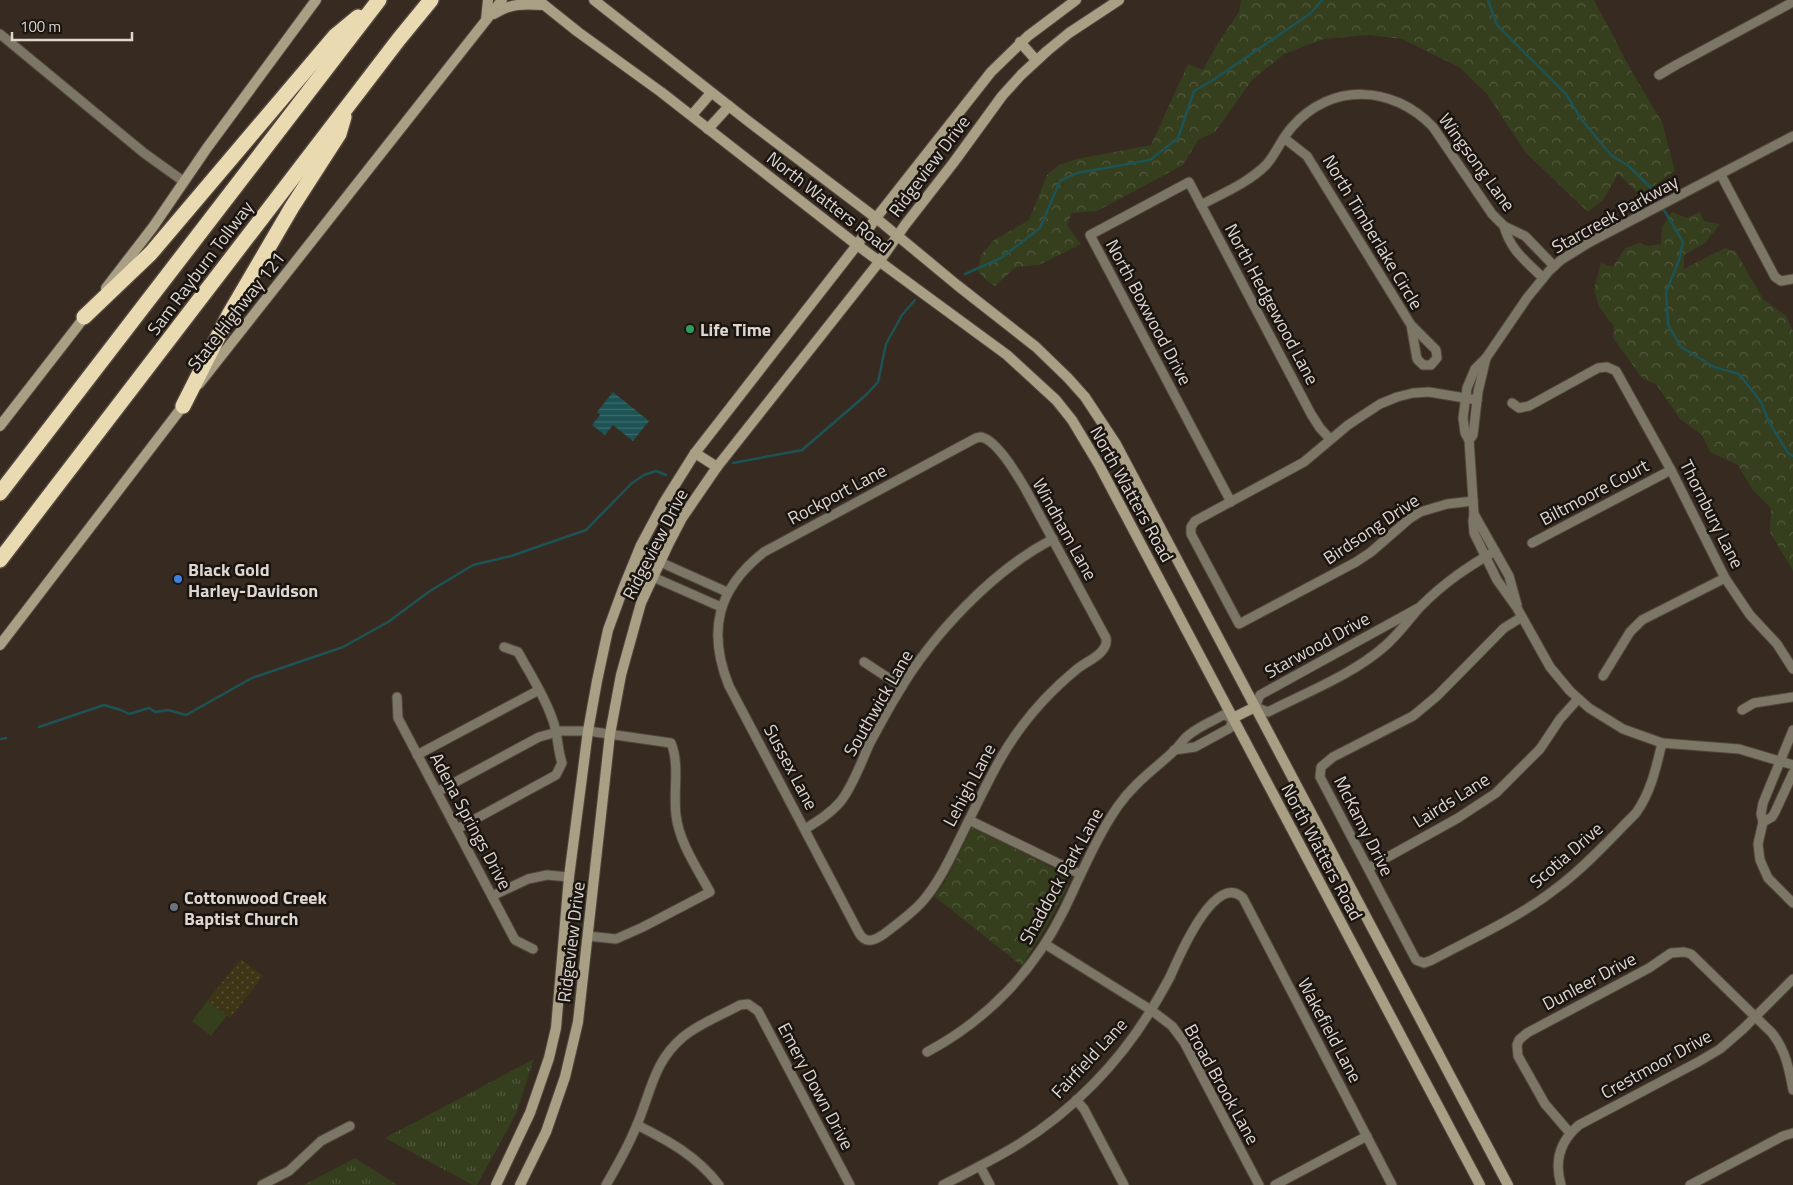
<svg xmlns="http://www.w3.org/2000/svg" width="1793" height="1185" viewBox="0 0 1793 1185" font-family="'Titillium Web',sans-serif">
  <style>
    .grass { fill: url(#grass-tufts) }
    .forest { fill: url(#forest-crowns) }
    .sand { fill: url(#sand-dots) }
    .pitch { fill: #353e1d }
    .water { fill: url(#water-rules) }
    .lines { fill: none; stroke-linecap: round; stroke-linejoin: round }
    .stream { stroke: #1d5354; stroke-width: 2.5 }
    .minor-casing { stroke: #52463d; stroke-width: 11 }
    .secondary-casing { stroke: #52463d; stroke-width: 12 }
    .motorway-casing { stroke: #52463d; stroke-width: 18 }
    .minor { stroke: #7c7666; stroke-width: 9 }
    .secondary { stroke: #a89f85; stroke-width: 10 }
    .motorway { stroke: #eadab2; stroke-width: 15 }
    .leisure-dot { fill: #2e9e5b; stroke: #1a1510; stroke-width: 2 }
    .shop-dot { fill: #3f7fe0; stroke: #1a1510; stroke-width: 2 }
    .worship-dot { fill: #6b7280; stroke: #1a1510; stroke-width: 2 }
    .labels { text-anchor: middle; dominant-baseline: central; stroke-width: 5; stroke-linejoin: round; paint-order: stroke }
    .street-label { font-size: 18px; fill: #dfd6d0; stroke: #1a1510 }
    .poi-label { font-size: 18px; font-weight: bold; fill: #dfd6d0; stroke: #1a1510; text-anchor: start }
  </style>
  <defs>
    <pattern id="grass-tufts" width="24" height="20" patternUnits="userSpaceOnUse" patternTransform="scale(1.25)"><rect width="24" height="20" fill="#353e1d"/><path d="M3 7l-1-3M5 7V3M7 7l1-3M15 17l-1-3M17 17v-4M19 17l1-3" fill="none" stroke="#52593d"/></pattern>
    <pattern id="forest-crowns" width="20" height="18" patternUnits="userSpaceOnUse" patternTransform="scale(1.25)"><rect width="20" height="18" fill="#353e1d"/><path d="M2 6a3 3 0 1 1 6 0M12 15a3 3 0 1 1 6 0" fill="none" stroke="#52593d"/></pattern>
    <pattern id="sand-dots" width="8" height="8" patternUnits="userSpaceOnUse" patternTransform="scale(1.25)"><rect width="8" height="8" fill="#3d3515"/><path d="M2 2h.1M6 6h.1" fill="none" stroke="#595236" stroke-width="1.8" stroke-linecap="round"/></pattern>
    <pattern id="water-rules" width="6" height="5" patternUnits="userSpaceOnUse" patternTransform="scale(1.25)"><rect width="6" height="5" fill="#1d5354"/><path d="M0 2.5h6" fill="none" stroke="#3d6b6c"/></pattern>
  </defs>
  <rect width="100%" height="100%" fill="#372b21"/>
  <g class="grass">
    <polygon points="534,1059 516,1114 477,1185 473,1185 385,1138"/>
    <polygon points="355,1158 397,1185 304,1185"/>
  </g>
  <g class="forest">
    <polygon points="1241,0 1594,0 1632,72 1662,122 1675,171 1640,195 1618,174 1603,200 1588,212 1526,153 1487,94 1459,67 1402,39 1369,35 1324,39 1284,54 1252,80 1215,132 1198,140 1183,165 1097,211 1072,213 1067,225 1081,244 1039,265 1016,267 995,286 987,281 978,271 981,255 994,240 1029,220 1047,175 1059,165 1077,159 1151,145 1188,64 1203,70 1216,46 1239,12"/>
    <polygon points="1672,212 1687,218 1700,212 1704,221 1720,224 1705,243 1684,255 1684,269 1725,248 1736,252 1763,299 1786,316 1793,331 1793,571 1770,532 1771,508 1752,489 1738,465 1710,452 1702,435 1680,419 1656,384 1643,379 1613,338 1614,326 1599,307 1594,289 1601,263 1613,267 1625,248 1640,243 1648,246 1661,244 1662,227"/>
    <polygon points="972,827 1065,874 1067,878 1068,886 1047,926 1022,966 934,896 944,883"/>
  </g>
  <polygon class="sand" points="241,959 263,976 230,1018 207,1001"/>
  <polygon class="pitch" points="207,1001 227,1015 211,1036 192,1021"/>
  <polygon class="water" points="613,392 649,421 633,441 613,425 605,435 592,425 600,415 597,412"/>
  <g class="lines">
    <g class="stream">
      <polyline points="1488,0 1497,25 1566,94 1581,119 1611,155 1630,167 1651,188 1683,242 1679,260 1666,292 1668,325 1681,347 1714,367 1739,374 1761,402 1769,422 1788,453 1793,456"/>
      <polyline points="965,274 1001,258 1040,228 1060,181 1077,173 1150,160 1178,138 1194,91 1213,80 1311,13 1322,0"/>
      <polyline points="733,463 802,450 866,395 878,382 886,344 902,315 915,300"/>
      <polyline points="39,727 104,705 121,710 129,714 149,708 155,712 168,710 186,715 252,678 343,647 388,622 430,591 473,565 511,556 586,530 632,483 644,475 656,471 666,475"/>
      <polyline points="0,739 6,738"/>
    </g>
    <defs>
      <g id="minor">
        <polyline points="0,34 144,153 183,181"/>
        <polyline points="1659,75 1676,65 1793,2"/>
        <polyline points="1793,136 1590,242 1561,260 1549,271 1527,298 1486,358 1475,369 1467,388 1463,418 1465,433 1469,440 1474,514 1473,521 1474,533 1497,580 1517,608 1550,667 1570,691 1589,708 1623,729 1662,743 1739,749 1793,765"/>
        <polyline points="1284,138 1307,156 1411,325 1436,350 1437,358 1431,365 1423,365 1417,359 1411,325"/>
        <polyline points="1721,175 1775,277 1781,281 1793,279"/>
        <path d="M 1201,205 C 1223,193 1248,183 1266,165 C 1276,154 1281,139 1292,127 C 1331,82 1393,85 1433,127 L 1492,214 L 1504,226 L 1525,236 L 1554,266"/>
        <path d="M 1504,226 C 1510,250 1526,261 1543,278"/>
        <polyline points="1512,403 1519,408 1529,406 1598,368 1607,367 1616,371 1671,470 1725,578 1750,615 1777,644 1793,669"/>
        <path d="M 981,437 C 997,440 1018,476 1026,490 L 1106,638 C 1109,653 1087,661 1077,669 C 1044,696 1017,728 997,765 C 986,785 976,806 966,826 C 953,852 941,880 922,902 C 911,914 897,924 884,934 C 875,940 866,945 859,933 L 729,686 C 707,631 717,589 764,552 L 976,438 Z"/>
        <polyline points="1469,440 1473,435 1478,392 1486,358"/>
        <polyline points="1473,501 1447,504 1420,512 1409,519 1371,552 1356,562 1239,624 1191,534 1191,527 1195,521 1304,462 1348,425 1380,404 1397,397 1413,393 1429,392 1477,400"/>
        <polyline points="1231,502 1090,235 1189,182 1311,414 1320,428 1330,439"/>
        <polyline points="1474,514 1509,576 1517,605"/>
        <polyline points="1532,543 1671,470"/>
        <polyline points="660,562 727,592"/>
        <polyline points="653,577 721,607"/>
        <path d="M 1420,607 L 1260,695 L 1255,707 L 1268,712 C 1307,692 1352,675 1385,646 C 1399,634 1409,619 1421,606 C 1445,582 1466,568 1495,551"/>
        <path d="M 1522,617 L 1504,628 L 1437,696 L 1413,716 L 1333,757 L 1321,767 L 1320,777 L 1416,960 L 1424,963 L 1432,960 C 1475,937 1520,917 1558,887 C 1586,866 1611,838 1636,813 C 1651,792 1656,768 1662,743"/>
        <polyline points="864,662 902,687"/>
        <polyline points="1603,676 1630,632 1642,620 1725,578"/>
        <polyline points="397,697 398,718 515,940 533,949"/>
        <polyline points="1742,710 1754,703 1793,697"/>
        <polyline points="1793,730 1763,803 1761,814 1763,822 1758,844 1760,860 1768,878 1793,903"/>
        <polyline points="417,755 539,690"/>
        <path d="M 437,792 L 539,737 L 561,731 L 588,731 L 671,743 C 680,765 673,791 676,815 C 679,842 697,868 710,892 L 643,927 L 616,939 L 588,936"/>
        <polyline points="969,820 1080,874"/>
        <polyline points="1763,822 1772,817 1775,812 1793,773"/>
        <path d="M 457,829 L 556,775 L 562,763 C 557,748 558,732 552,718 C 544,695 530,674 518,652 L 504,647"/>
        <path d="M 805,829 C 818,821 831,813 841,801 C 854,784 861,762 870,743 C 879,726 888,709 898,693 C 932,635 993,570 1053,539"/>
        <polyline points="1368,868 1458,818 1496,793 1540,749 1560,719 1578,699"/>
        <polyline points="492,896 528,879 547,875 569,877"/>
        <polyline points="1045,944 1151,1010 1172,1026 1184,1042 1259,1185"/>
        <path d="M 927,1052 C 987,1020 1034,971 1064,910 C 1081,875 1096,838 1118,806 C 1134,783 1155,769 1175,750 C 1180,745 1184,738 1190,734 C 1200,726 1213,721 1223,715 L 1233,718 L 1230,728 L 1195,747 L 1174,750"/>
        <polyline points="1076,1100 1084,1109 1124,1185"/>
        <path d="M 637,1125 C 669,1141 697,1156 719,1185"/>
        <path d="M 1570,1133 L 1545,1104 L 1518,1056 L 1517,1045 L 1519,1040 L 1527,1033 L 1649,968 L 1671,953 L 1684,952 L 1691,954 L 1772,1033 C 1786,1051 1789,1069 1793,1090"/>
        <polyline points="980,1166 990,1185"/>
        <polyline points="262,1185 289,1171 321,1141 350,1126"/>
        <path d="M 606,1185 C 617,1166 628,1147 636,1127 C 651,1093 653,1062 683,1037 C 700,1023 722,1015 740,1005 L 748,1004 L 758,1011 L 850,1185"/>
        <path d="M 943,1185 C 968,1172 995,1159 1019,1144 C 1072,1111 1119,1063 1151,1010 C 1158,999 1164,988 1170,977 C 1178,959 1215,870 1243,898 L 1392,1185"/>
        <polyline points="1275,1185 1367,1136"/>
        <path d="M 1561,1185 C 1554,1161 1560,1141 1579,1125 L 1698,1062 L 1720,1049 L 1743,1029 L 1793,979"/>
        <polyline points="1690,1185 1783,1136 1793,1133"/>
      </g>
      <g id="secondary">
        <polyline points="538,0 578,32 661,92 857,245 1007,355 1056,400 1072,420 1099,465 1480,1185"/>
        <polyline points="594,0 748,121 876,218 957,285 1036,347 1068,378 1085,397 1116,444 1508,1185"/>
        <path d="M 494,14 C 510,3 525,4 544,5"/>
        <polyline points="486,20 488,0"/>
        <polyline points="1020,42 1036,60"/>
        <polyline points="692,115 711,93"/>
        <polyline points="708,129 729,106"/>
        <polyline points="106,288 153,227 207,148 316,0"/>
        <polyline points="199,384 502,0"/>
        <polyline points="0,426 87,314"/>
        <polyline points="695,453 717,467"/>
        <polyline points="641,551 643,569 653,577"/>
        <polyline points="0,645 186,402"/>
        <polyline points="1233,718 1255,707"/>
        <polyline points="496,1185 530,1113 549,1058 556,1028 569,877 588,731 597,681 608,630 623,589 641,545 663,504 695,453 857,245 876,218 991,72 1028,36 1076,0"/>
        <polyline points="520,1185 546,1132 565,1077 578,1022 610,734 621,675 641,603 669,543 682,518 717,467 879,262 905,225 954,162 1002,96 1021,75 1047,51 1069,33 1119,0"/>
      </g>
      <g id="motorway">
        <polyline points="84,317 151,253 335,36 358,17"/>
        <polyline points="183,406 230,313 292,207 339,134 344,117"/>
        <polyline points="0,493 379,0"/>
        <polyline points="0,560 399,39 431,0"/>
      </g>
    </defs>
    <use href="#minor" class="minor-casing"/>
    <use href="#secondary" class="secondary-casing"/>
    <use href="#motorway" class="motorway-casing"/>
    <use href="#minor" class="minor"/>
    <use href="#secondary" class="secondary"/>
    <use href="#motorway" class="motorway"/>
  </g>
  <circle class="leisure-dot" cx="690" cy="329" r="5"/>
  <circle class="shop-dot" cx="178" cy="579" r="5"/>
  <circle class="worship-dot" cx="174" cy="907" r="5"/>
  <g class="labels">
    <g class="street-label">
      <text transform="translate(1477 162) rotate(54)">Wingsong Lane</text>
      <text transform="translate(929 166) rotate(-53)">Ridgeview Drive</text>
      <text transform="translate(829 202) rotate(38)">North Watters Road</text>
      <text transform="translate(1615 214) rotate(-29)">Starcreek Parkway</text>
      <text transform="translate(1373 232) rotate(59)">North Timberlake Circle</text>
      <text transform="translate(200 268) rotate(-53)">Sam Rayburn Tollway</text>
      <text transform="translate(1272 304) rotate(62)">North Hedgewood Lane</text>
      <text transform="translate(236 311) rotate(-52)">State Highway 121</text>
      <text transform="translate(1149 312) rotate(62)">North Boxwood Drive</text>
      <text transform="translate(1594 492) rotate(-28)">Biltmoore Court</text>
      <text transform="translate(837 494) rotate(-28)">Rockport Lane</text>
      <text transform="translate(1132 494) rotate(61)">North Watters Road</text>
      <text transform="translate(1712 514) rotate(63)">Thornbury Lane</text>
      <text transform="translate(1065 529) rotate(61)">Windham Lane</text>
      <text transform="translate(1371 529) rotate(-34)">Birdsong Drive</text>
      <text transform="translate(655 544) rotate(-63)">Ridgeview Drive</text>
      <text transform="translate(1317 645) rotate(-29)">Starwood Drive</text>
      <text transform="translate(878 703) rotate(-60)">Southwick Lane</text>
      <text transform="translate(791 767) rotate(62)">Sussex Lane</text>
      <text transform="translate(969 785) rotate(-62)">Lehigh Lane</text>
      <text transform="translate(1451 800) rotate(-32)">Lairds Lane</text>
      <text transform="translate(471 821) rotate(62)">Adena Springs Drive</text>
      <text transform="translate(1364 826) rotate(63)">McKamy Drive</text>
      <text transform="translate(1322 852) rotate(62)">North Watters Road</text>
      <text transform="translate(1566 855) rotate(-41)">Scotia Drive</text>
      <text transform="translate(1061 876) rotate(-61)">Shaddock Park Lane</text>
      <text transform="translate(571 942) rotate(-83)">Ridgeview Drive</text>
      <text transform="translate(1589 981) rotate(-28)">Dunleer Drive</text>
      <text transform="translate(1330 1030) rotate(62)">Wakefield Lane</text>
      <text transform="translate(1089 1058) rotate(-47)">Fairfield Lane</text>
      <text transform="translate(1656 1064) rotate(-29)">Crestmoor Drive</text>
      <text transform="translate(1222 1084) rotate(61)">Broad Brook Lane</text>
      <text transform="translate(816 1086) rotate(62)">Emery Down Drive</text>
    </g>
    <g class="poi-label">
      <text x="700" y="329">Life Time</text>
      <text x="188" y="569">Black Gold<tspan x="188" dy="21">Harley-Davidson</tspan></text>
      <text x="184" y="897">Cottonwood Creek<tspan x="184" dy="21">Baptist Church</tspan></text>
    </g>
  </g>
  <path d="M12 32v8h120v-8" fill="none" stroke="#dfd6d0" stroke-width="2.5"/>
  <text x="20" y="32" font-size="15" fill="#dfd6d0" stroke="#1a1510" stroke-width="4" paint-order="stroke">100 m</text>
</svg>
